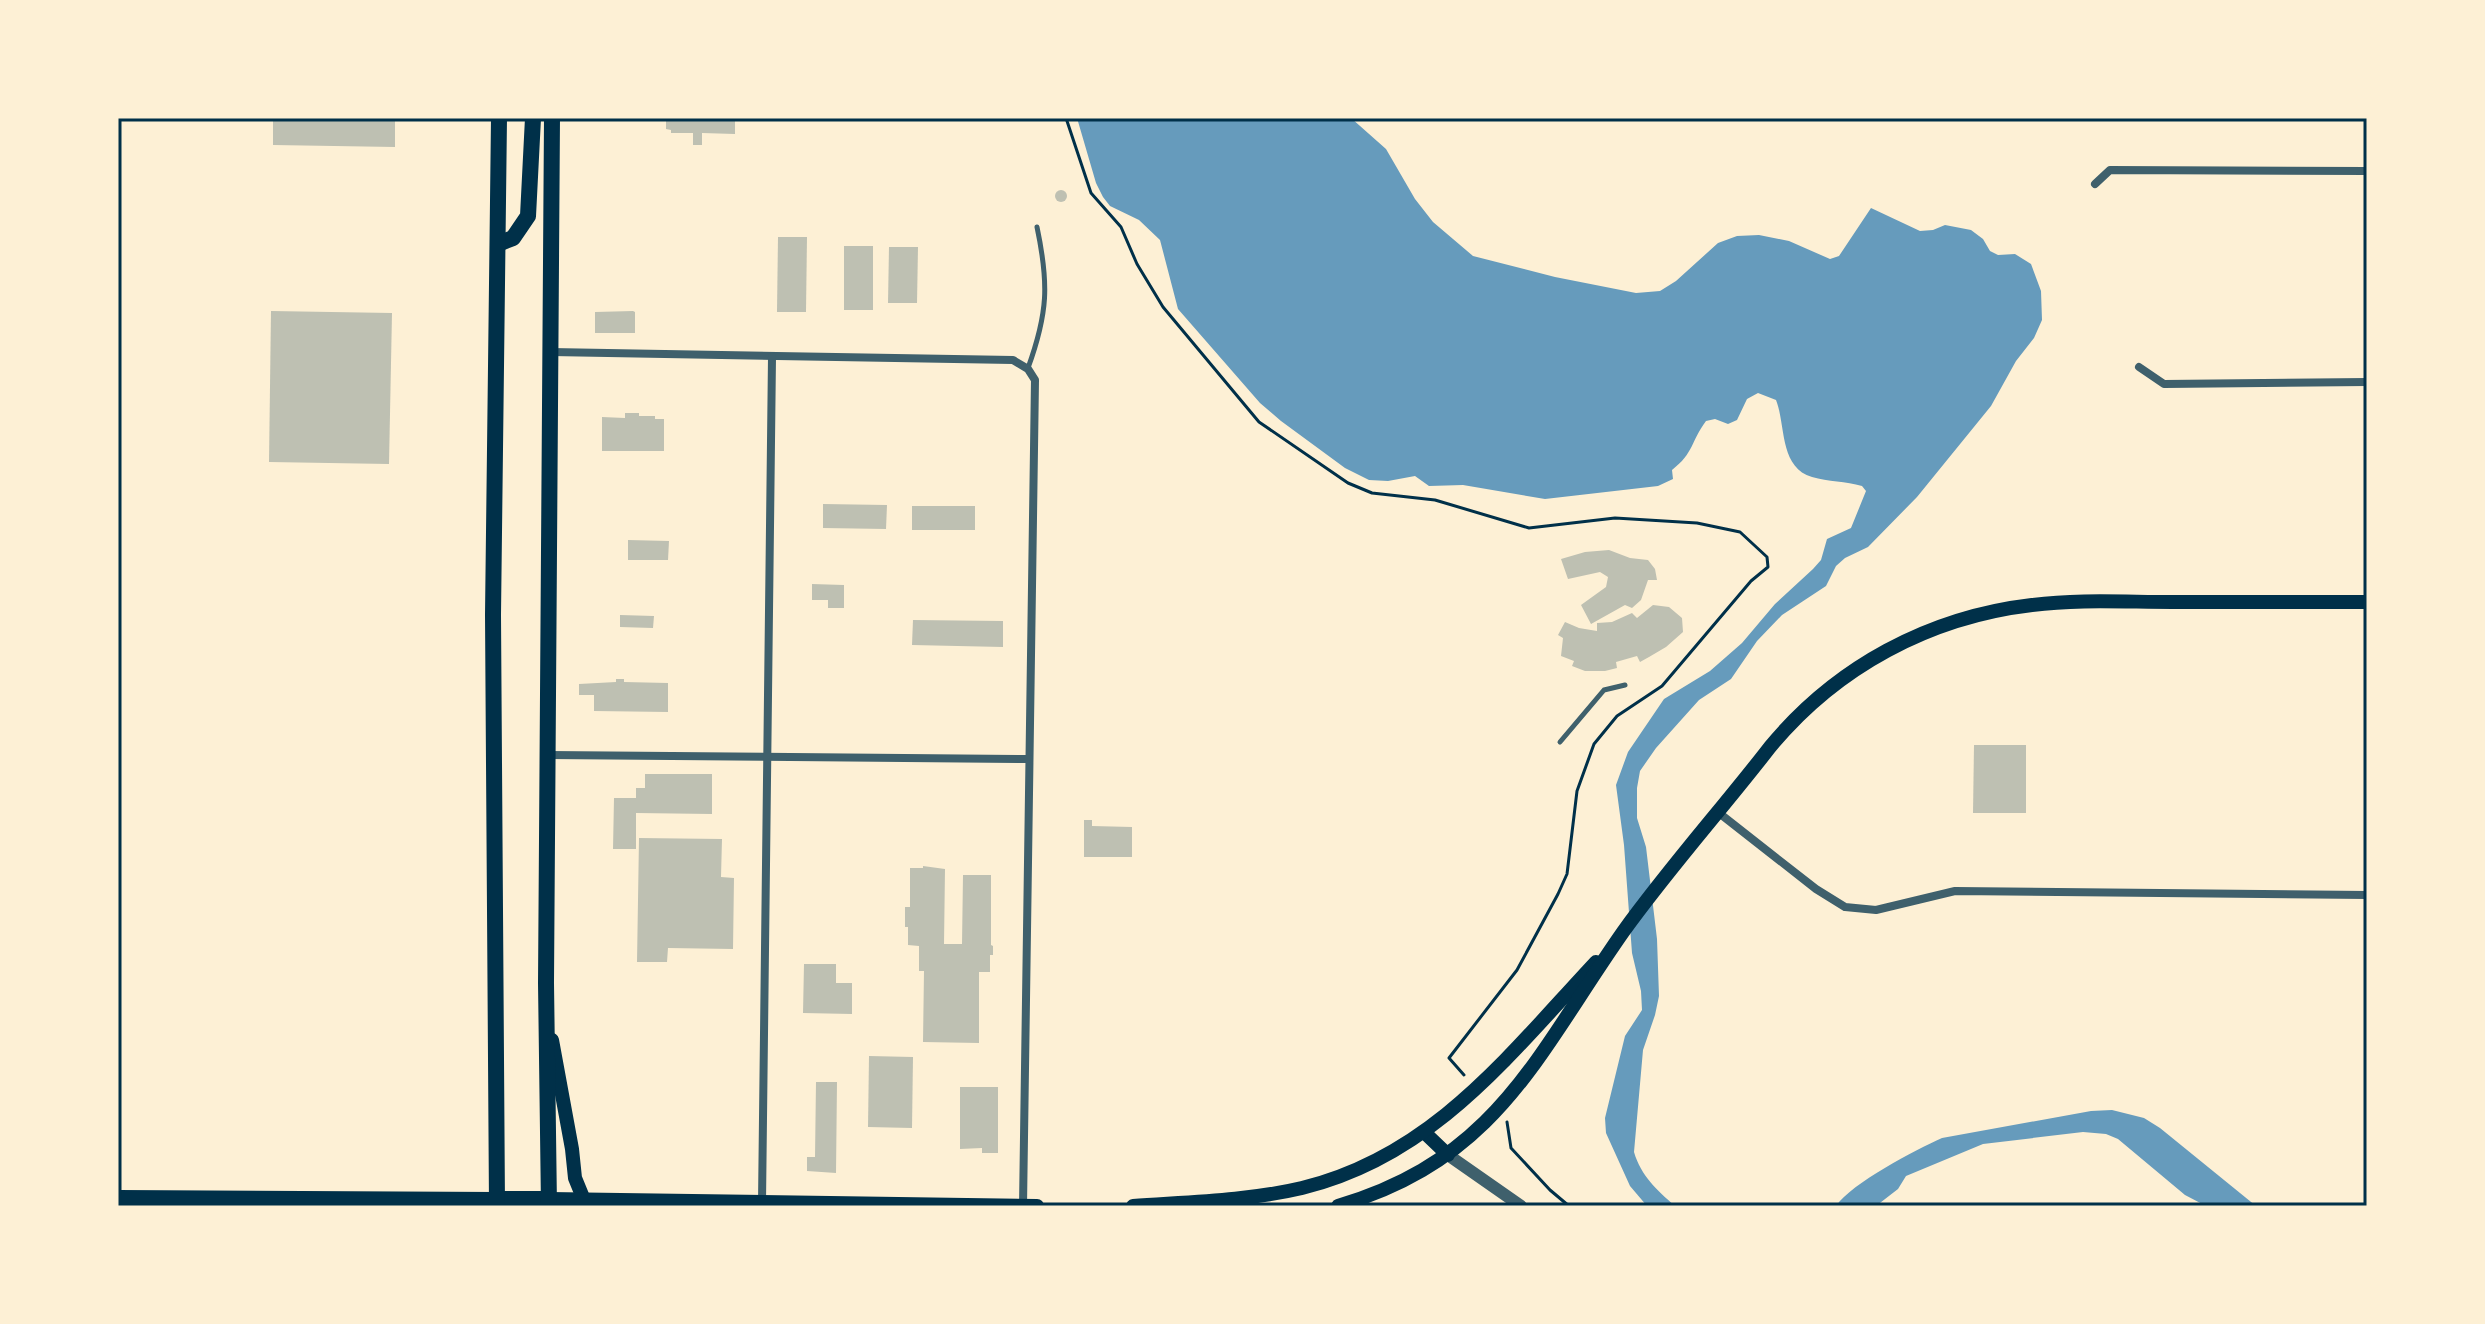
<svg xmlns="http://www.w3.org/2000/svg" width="2485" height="1324" viewBox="0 0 2485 1324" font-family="Signika,sans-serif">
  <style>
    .water { fill: #669bbc }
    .building { fill: #bec0b2 }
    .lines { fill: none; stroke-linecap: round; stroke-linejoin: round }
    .path { stroke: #003049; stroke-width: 3 }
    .service { stroke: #3f606c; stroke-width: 5 }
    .minor { stroke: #3f606c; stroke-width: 8 }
    .tertiary { stroke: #3f606c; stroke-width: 12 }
    .secondary { stroke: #003049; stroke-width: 14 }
    .trunk { stroke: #003049; stroke-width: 16 }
    .neatline { fill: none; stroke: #003049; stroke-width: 3 }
  </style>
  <rect width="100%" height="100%" fill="#fdf0d5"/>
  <g class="water">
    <path d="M 1077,118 L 1351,118 L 1386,149 L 1415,199 L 1433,222 L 1473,256 L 1555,277 L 1636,293 L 1660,291 L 1676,281 L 1718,243 L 1737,236 L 1759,235 L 1789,241 L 1830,259 L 1839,256 L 1871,208 L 1920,231 L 1933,230 L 1945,225 L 1971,230 L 1983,239 L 1990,251 L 1998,255 L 2015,254 L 2031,264 L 2041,291 L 2042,320 L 2034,338 L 2016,361 L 1991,406 L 1917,497 L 1868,547 L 1845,558 L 1836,566 L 1826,586 L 1782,615 L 1757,641 L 1731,679 L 1699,700 L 1656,748 L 1640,771 L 1637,788 L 1637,818 L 1646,847 L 1657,939 L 1659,996 L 1655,1015 L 1643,1050 L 1634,1152 C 1641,1176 1657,1190 1675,1206 L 1647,1206 L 1630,1186 L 1606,1133 L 1605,1118 L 1625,1036 L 1642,1010 L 1641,991 L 1632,953 L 1624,845 L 1616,785 L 1628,752 L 1664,699 L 1710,671 L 1742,643 L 1775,604 L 1813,569 L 1821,560 L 1827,539 L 1851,528 L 1866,491 L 1862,486 C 1846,481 1828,482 1812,477 C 1779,467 1786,425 1776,400 L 1758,393 L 1747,399 L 1737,420 L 1728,424 L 1715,419 L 1706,421 C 1691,441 1694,453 1672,470 L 1673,479 L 1658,486 L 1545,499 L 1463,485 L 1429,486 L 1415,476 L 1388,481 L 1369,480 L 1345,468 L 1281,421 L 1260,403 L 1178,309 L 1160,240 L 1139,220 L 1110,206 L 1103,197 L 1096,183 Z"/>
    <path d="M 2112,1110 L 2144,1118 L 2160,1128 L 2256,1206 L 2206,1206 L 2185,1195 L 2118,1139 L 2106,1134 L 2083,1132 L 1983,1144 L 1906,1176 L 1898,1189 L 1876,1206 L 1836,1206 C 1852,1183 1915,1150 1942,1138 L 2091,1111 Z"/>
  </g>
  <g class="building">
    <polygon points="273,118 395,118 395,147 273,145"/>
    <polygon points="666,118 735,118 735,134 702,133 702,145 693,145 693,133 671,133 671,130 666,129"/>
    <circle cx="1061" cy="196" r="6"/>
    <polygon points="778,237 807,237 806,312 777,312"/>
    <rect x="844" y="246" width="29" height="64"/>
    <polygon points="889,247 918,247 917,303 888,303"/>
    <polygon points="271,311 392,313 389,464 269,462"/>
    <polygon points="633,311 635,312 635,333 595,333 595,312"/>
    <polygon points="625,413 639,413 639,416 655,416 655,419 664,419 664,451 602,451 602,417 625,418"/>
    <polygon points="823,504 887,505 886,529 823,528"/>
    <rect x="912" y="506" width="63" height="24"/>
    <polygon points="628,540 669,541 668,560 628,560"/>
    <polygon points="1609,550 1630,558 1648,560 1655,569 1657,580 1648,580 1641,600 1632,608 1625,605 1591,624 1581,605 1606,587 1608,577 1600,572 1568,579 1561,559 1585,552"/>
    <polygon points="812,584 844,585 844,608 828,608 828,600 812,600"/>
    <polygon points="1653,605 1669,607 1682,618 1683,632 1666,647 1649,657 1640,662 1637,656 1616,662 1617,668 1605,671 1585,671 1572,666 1574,661 1561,656 1563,638 1558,635 1565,622 1579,628 1597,631 1597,623 1612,622 1632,613 1637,618"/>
    <polygon points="620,615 654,616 653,628 620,627"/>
    <polygon points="913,620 1003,621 1003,647 912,645"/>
    <polygon points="616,679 624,679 624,682 668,683 668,712 594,711 594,695 579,695 579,684 616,682"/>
    <polygon points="1974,745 2026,745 2026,813 1973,813"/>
    <polygon points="645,774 712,774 712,814 636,813 636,849 613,849 614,798 636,798 636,788 645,788"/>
    <polygon points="1084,820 1092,820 1092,826 1132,827 1132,857 1084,857"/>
    <polygon points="639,838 722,839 721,877 734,878 733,949 668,948 667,962 637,962"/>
    <polygon points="923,866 945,869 944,944 962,944 963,875 991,875 991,945 993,946 993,955 990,955 990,972 979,972 979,1043 923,1042 924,971 919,971 919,946 908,945 908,927 905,927 905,907 910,907 910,868 923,868"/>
    <polygon points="804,964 836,964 836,983 852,983 852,1014 803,1013"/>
    <polygon points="869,1056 913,1057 912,1128 868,1127"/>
    <polygon points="816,1082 837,1082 836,1173 807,1171 807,1157 815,1157"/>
    <polygon points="960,1087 998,1087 998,1153 982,1153 982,1148 960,1149"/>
  </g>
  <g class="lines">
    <g class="path">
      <polyline points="1066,118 1091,193 1121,227 1137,264 1163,307 1259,422 1348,483 1372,493 1435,500 1529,528 1615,518 1697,523 1740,532 1767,557 1768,567 1751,581 1662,686 1617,716 1594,744 1577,791 1567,874 1558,894 1517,970 1449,1058 1464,1075"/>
      <polyline points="1507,1122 1511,1148 1550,1190 1569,1206"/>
      <polyline points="1975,1206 2009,1206"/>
    </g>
    <g class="service">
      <path d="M 1028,368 C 1048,313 1049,284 1037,227"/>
      <polyline points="1560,742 1604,690 1625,685"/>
    </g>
    <g class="minor">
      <polyline points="2095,184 2110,170 2367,171"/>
      <polyline points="551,352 1013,360 1028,369 1035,380 1023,1206"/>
      <polyline points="2139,367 2164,384 2367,382"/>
      <polyline points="548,755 1029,759"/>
      <polyline points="1719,813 1816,889 1845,907 1876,910 1955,891 2367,895"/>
      <polyline points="762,1203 772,357"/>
    </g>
    <polyline class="tertiary" points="1448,1155 1521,1206"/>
    <g class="secondary">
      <polyline points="552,1040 572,1149 575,1178 584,1200"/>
      <polyline points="1425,1133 1448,1155"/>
      <polyline points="118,1197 497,1199"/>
      <polyline points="549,1199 1037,1206"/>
      <path d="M 1133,1206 C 1189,1202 1247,1201 1302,1188 C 1433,1156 1508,1056 1596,962"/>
      <path d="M 1338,1206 C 1497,1159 1536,1056 1623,932 C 1669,868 1722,809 1770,747 C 1836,667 1929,617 2032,605 C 2078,599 2125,602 2172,602 C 2237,602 2302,602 2367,602"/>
    </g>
    <g class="trunk">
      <polyline points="498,244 513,238 528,216 533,118"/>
      <polyline points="497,1199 549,1199"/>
      <polyline points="497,1206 493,615 499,118"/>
      <polyline points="549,1206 546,983 552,118"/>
    </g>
  </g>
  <rect width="2485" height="1324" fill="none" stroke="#fdf0d5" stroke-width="240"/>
  <rect x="120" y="120" width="2245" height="1084" class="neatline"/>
</svg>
